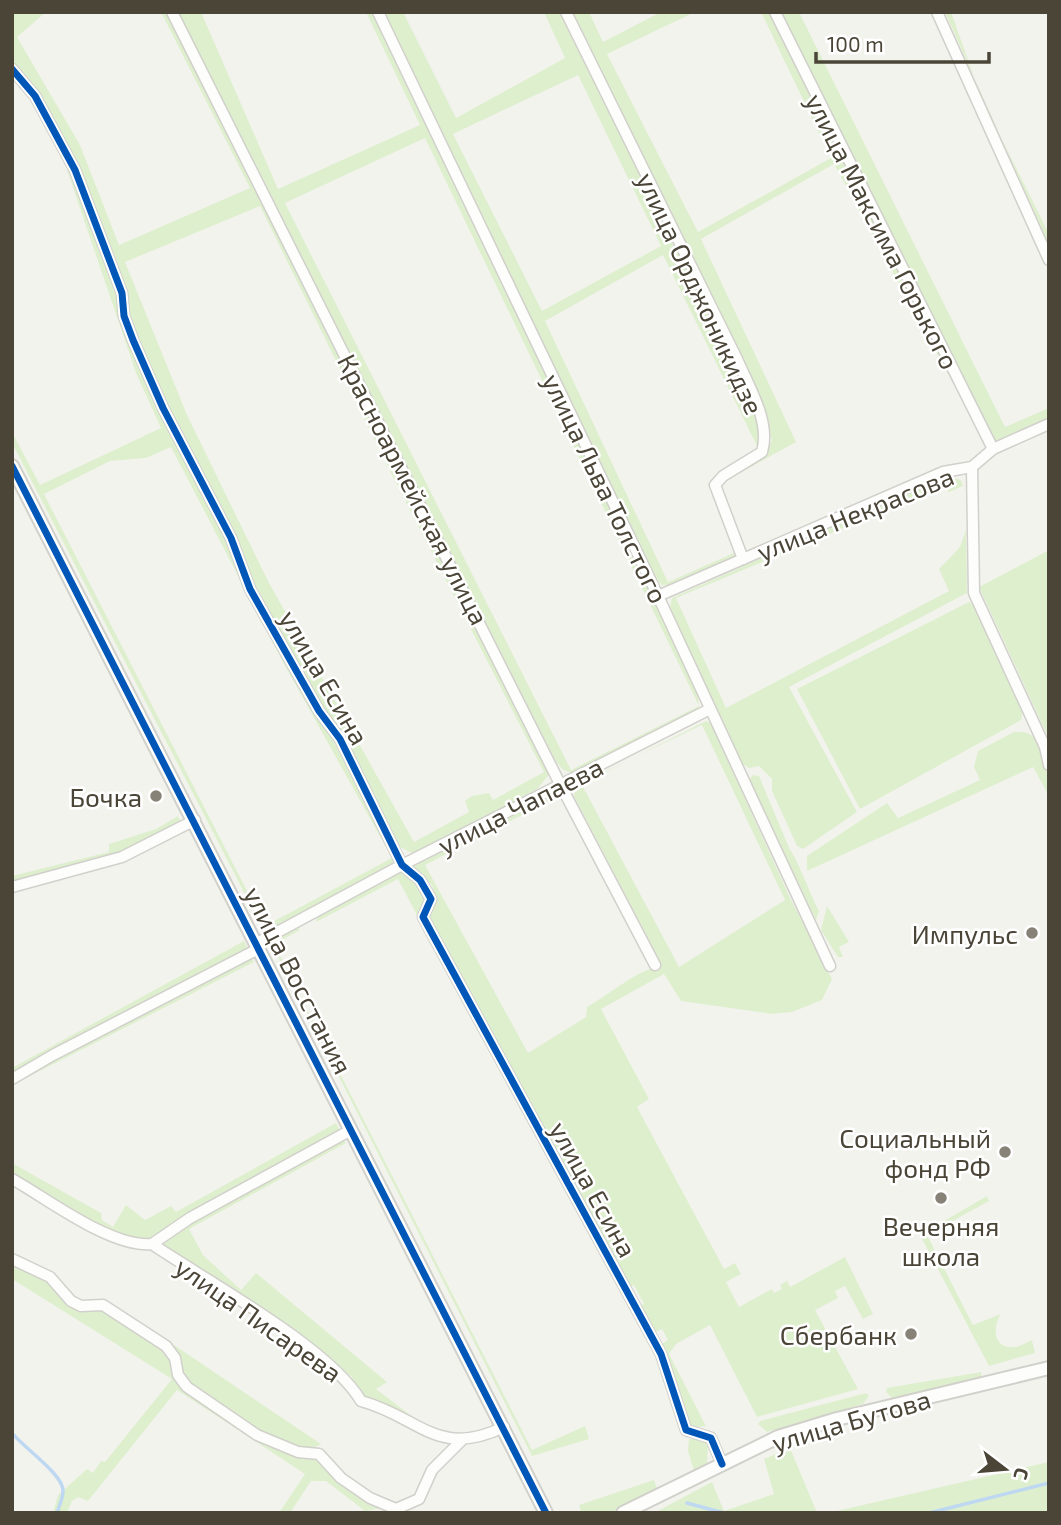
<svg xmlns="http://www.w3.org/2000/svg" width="1061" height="1525" viewBox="0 0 1061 1525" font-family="'Exo 2',sans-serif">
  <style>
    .green { fill: #deefce; fill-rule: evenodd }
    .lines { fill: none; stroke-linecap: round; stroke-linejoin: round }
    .stream { stroke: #bed8f2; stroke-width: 3.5 }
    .minor-casing { stroke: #d1d0cb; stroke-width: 13 }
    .tertiary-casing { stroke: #d1d0cb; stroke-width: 16 }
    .minor { stroke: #fdfdfc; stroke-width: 10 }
    .tertiary { stroke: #fdfdfc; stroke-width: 12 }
    .cycleway-casing { stroke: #fff; stroke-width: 11 }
    .cycleway { stroke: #0057b8; stroke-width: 7 }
    .poi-dot { fill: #868278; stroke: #fff; stroke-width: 2.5 }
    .labels { text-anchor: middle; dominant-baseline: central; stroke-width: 5; stroke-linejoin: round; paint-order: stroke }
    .street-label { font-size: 26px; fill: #4b4538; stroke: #fff }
    .poi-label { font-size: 26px; fill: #4b4538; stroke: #fff; text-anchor: end }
  </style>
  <rect width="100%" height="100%" fill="#f3f3ee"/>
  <g class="green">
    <path d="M 12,12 L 46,12 L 17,37 L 80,145 L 119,245 L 250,188 L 161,12 L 167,12 L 549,767 L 548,776 L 537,789 L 421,850 L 412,853 L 398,846 L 344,737 L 323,709 L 254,587 L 137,340 L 79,168 L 38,90 L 12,61 ZM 260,206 L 390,471 L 544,772 L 493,800 L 489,793 L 472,796 L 465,801 L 469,812 L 414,842 L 268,581 L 187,415 L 125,262 Z"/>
    <path d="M 178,12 L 201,12 L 278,189 L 420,125 L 366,12 L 374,12 L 653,598 L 698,696 L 699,707 L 696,712 L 571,773 L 562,769 L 555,760 ZM 425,138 L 699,706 L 571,770 L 285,203 Z"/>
    <path d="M 384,12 L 403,12 L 456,118 L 565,58 L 544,12 L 561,12 L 683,257 L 731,358 L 763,436 L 759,450 L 663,255 L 545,321 L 668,582 L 734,553 L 736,557 L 670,585 L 662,585 L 654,577 ZM 578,75 L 661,246 L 542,311 L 453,134 Z"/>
    <polygon points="571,12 589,12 603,42 661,12 695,12 607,54 698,232 831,158 761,12 770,12 799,74 987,446 834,164 701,239 796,442 722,483 765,455 772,440 766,416 740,353"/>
    <polygon points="781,12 799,12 1005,427 1049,408 1049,417 994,442"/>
    <polygon points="945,12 951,12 982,99 1049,234 1049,245"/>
    <path d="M 26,91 L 72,170 L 174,436 L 396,861 L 272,930 L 266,931 L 262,927 L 12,443 L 12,432 L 40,485 L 161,428 L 136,373 L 66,167 ZM 171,447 L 284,664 L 392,858 L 265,926 L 44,494 L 110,461 L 146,458 Z"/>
    <polygon points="950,477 961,480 963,486 949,492 944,486 676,598 726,708 949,591 939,569 960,547 966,530 967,593 789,687 857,812 803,849 797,846 772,791 772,779 759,766 749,768 741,763 670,607 672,598 936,480"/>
    <polygon points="1049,550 1049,739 979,587"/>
    <polygon points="969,602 975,606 1023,710 1021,720 860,809 797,689"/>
    <path d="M 706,721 L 711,723 L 790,898 L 832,979 L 822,1000 L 792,1012 L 772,1014 L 681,1001 L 664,974 L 601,1009 L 649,1099 L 637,1107 L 724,1269 L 735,1263 L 741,1274 L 726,1282 L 739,1307 L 772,1289 L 774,1293 L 782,1289 L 780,1285 L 787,1281 L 790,1287 L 845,1257 L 873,1314 L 863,1319 L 845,1286 L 835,1291 L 838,1298 L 815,1310 L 858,1389 L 757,1417 L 710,1325 L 676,1344 L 669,1354 L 706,1426 L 689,1428 L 660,1345 L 668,1340 L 662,1329 L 654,1333 L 639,1307 L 644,1304 L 634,1285 L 628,1288 L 428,917 L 436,898 L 432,885 L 411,866 L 551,797 L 557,797 L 425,865 L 528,1053 L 586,1017 L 587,1007 C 612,993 633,972 662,965 L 574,796 L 576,787 ZM 702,725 L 785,900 L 679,967 L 581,783 Z"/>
    <path d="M 1014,732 C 1020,732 1026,731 1031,735 C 1044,744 1049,781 1049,796 L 1033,767 L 807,871 L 807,856 L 887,803 L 898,818 L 980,780 L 974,767 L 978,751 Z"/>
    <path d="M 753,775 L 759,776 L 790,850 C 797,858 812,898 819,911 L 816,920 L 749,780 Z"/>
    <polygon points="178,816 181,823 118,853 12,881 12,876 109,852 109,844 156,829"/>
    <polygon points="401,871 415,882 427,899 418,917 398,879 316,922 317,918"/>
    <polygon points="827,906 849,942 839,947 843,957 838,957 821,930"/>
    <polygon points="298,928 300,930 274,944 532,1450 585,1426 589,1439 532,1456 271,943"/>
    <polygon points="244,941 248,949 12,1074 12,1068"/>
    <polygon points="251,958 254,962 20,1081 59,1056"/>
    <polygon points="336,1123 340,1131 189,1215 153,1240 141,1241 112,1232 12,1174 12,1163 101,1213 102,1220 113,1227 126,1205 145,1220 171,1206 176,1212"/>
    <polygon points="343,1140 346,1143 189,1229 203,1255 241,1290 256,1273 387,1382 376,1389 422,1424 386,1404 362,1396 351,1376 270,1317 159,1244 193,1221"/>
    <path d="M 987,1196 L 989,1201 L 927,1235 L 973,1325 L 1001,1314 C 992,1327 993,1350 1015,1347 C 1020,1347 1027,1342 1032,1340 L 1035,1353 L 989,1366 L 920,1235 Z"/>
    <polygon points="12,1264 46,1279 70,1304 104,1310 164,1348 171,1359 175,1376 259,1440 295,1456 317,1459 330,1469 336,1481 368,1504 381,1508 365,1511 326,1481 311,1481 290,1513 279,1513 305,1474 177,1390 88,1501 78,1497 72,1501 67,1513 53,1513 58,1495 87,1469 93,1473 101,1461 105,1462 172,1379 12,1279"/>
    <path d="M 174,1345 L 321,1444 C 290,1465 218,1401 190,1385 L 181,1375 Z"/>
    <polygon points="981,1372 982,1379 894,1400 886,1392 887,1388"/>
    <polygon points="866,1393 869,1396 863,1404 767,1432 758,1424 760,1421"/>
    <polygon points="689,1439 704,1439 708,1444 707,1464 694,1471 688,1451"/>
    <polygon points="790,1448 817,1513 654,1513 712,1482 724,1511 774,1494 764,1459"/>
    <polygon points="1049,1462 1049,1513 828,1513"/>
    <polygon points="654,1480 658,1491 610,1513 581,1513 579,1505"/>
  </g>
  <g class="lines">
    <g class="stream">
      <path d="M 12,1433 C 23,1447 64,1475 63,1491 C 63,1498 59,1506 57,1513"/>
      <polyline points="687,1503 724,1513"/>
      <polyline points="929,1513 1049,1483"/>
    </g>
    <defs>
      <g id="minor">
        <polyline points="172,12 560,784 655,965"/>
        <polyline points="378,12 658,596 830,966"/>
        <path d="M 566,12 L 737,359 C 749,387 771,422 762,452 L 723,476 L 715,485 L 743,559"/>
        <polyline points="775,12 993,449"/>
        <polyline points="937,12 1049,260"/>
        <polyline points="12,69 35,96 75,170 122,293 124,316 133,340 163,408 231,538 250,589 319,711 340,739 402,865 420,880 431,899 423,917 661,1354 686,1430 711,1438 722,1464"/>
        <polyline points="972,467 974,593 1045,747 1049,765"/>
        <polyline points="658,596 943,472 972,467 993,449 1049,424"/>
        <polyline points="12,887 122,857 195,820"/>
        <polyline points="257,943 402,865 710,709"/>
        <polyline points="12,1079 53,1055 260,948"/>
        <path d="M 12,1179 C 48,1199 111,1248 152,1244 C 208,1282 329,1347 361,1401 C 420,1417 437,1459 504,1427"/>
        <polyline points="152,1244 190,1218 351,1130"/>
        <polyline points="12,1259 50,1277 71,1301 81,1306 103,1305 166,1346 175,1358 178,1375 187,1387 257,1435 298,1452 319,1454 341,1478 370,1498 396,1509 419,1499 432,1470 461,1441"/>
      </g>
      <g id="tertiary">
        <polyline points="12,466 546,1513"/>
        <polyline points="623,1513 778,1437 837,1419 1049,1368"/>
      </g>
    </defs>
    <use href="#minor" class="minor-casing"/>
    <use href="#tertiary" class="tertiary-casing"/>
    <use href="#minor" class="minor"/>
    <use href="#tertiary" class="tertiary"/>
    <defs>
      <g id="cycleway">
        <polyline points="12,69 35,96 75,170 122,293 124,316 133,340 163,408 231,538 250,589 319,711 340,739 402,865 420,880 431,899 423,917 661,1354 686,1430 711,1438 722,1464"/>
        <polyline points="12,466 546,1513"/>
      </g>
    </defs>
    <use href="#cycleway" class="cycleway-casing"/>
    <use href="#cycleway" class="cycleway"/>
  </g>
  <g class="poi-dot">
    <circle cx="156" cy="796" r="7"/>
    <circle cx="1032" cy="933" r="7"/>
    <circle cx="1005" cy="1152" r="7"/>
    <circle cx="941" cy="1198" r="7"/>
    <circle cx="911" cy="1334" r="7"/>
  </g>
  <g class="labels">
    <g class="street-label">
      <text transform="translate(883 231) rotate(63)">улица Максима Горького</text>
      <text transform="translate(701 293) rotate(65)">улица Орджоникидзе</text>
      <text transform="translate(606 488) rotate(64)">улица Льва Толстого</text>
      <text transform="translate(414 489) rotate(63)">Красноармейская улица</text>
      <text transform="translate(855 513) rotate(-22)">улица Некрасова</text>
      <text transform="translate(325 677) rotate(60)">улица Есина</text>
      <text transform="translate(520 805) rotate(-27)">улица Чапаева</text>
      <text transform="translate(299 980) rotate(63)">улица Восстания</text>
      <text transform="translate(594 1189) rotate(61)">улица Есина</text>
      <text transform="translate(259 1319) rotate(35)">улица Писарева</text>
      <text transform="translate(851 1420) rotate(-16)">улица Бутова</text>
    </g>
    <g class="poi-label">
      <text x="142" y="796">Бочка</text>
      <text x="1018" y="933">Импульс</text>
      <text x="991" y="1137">Социальный<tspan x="991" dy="30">фонд РФ</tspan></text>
      <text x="941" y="1225" text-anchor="middle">Вечерняя<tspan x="941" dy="30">школа</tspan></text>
      <text x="897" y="1334">Сбербанк</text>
    </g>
  </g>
  <rect width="1061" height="1525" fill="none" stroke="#4b4538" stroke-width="28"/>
  <g transform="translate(1005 1469) rotate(106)" stroke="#ffffff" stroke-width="5" paint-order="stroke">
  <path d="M0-5L12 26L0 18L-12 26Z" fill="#4b4538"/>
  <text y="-10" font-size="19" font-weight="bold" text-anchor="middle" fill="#4b4538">С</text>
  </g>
  <path d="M816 52v10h173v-10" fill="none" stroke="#4b4538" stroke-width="3.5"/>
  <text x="827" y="52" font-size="21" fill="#4b4538" stroke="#ffffff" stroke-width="5" paint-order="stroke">100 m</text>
</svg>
